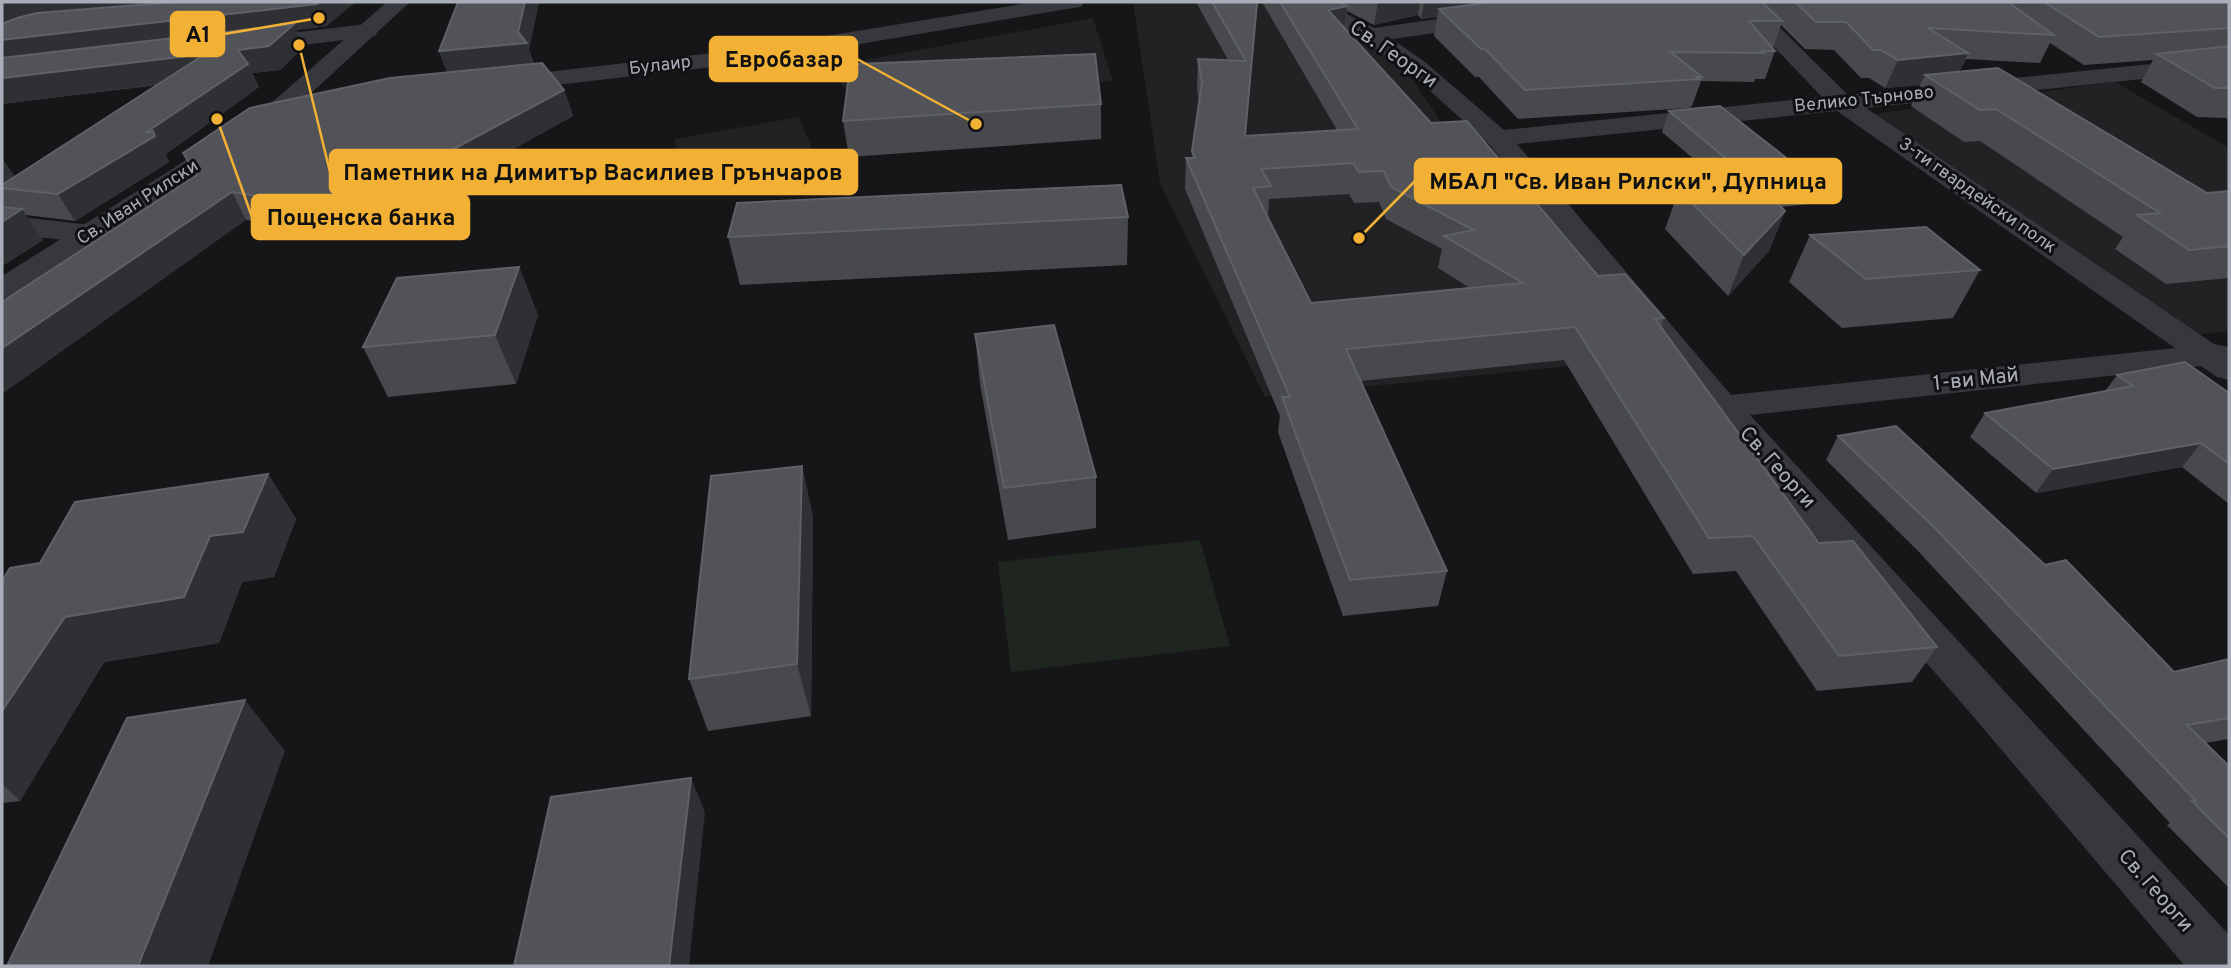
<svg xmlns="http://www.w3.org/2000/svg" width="2231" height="968" viewBox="0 0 2231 968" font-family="Overpass,sans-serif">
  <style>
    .built { fill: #222225 }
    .green { fill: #1e261f }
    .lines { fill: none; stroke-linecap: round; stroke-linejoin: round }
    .minor { fill: #37383d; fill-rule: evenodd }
    .tertiary { fill: #37383d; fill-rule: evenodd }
    .wall { fill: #47494d; fill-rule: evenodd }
    .shaded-wall { fill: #2f3033 }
    .building { fill: #525359; stroke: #5f6168; stroke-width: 2; fill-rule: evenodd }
    .labels { text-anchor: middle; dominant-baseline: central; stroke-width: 6; stroke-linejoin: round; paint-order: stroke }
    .far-street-label { font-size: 18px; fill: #a8adb8; stroke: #111113 }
    .street-label { font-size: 21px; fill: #a8adb8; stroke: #111113 }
    .leader { fill: none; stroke: #f2b134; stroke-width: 2.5 }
    .callout-dot { fill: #f2b134; stroke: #111113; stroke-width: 2.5 }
    .callout { fill: #f2b134; stroke: #f2b134; stroke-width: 2.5 }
    .callout-label { font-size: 23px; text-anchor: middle; font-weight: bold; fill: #111 }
  </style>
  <rect width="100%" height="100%" fill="#161618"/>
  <g class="built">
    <polygon points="1133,2 1278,2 1356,34 1405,69 1461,151 1668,356 1265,397 1160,183"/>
    <polygon points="1093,18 1113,81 847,93 832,66"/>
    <polygon points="2115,82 2229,148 2229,331 2197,335 1873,114"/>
    <polygon points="799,117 823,176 725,195 717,175 597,195 595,173 676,159 675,139"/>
  </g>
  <polygon class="green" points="1200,540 1230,646 1011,672 998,562"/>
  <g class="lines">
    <g class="minor">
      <polygon points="1035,2 1084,2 1081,7 1073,8 747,63 503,91 494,89 491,84 494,79 503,77 747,49"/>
      <path d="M 1297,2 L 1324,2 L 1374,28 L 1486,12 L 1494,14 L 1497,19 L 1494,24 L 1486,26 L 1392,39 L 1425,62 L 1504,130 L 1822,97 L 1731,2 L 1754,2 L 1848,95 L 2229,56 L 2229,70 L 1866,108 L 2214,344 L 2229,347 L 2229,380 L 2217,377 L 2201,366 L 1750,415 L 2229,935 L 2229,966 L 2185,966 L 1966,708 L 1709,415 L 1489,144 L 1409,72 L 1363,40 L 1300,7 ZM 1837,111 L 2175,348 L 1731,395 L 1517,144 Z"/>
      <polygon points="367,24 375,26 378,31 375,36 247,52 239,50 236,45 239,40 247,38"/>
      <polygon points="2,215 91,225 101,228 106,234 101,240 91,243 2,233"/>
    </g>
    <polygon class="tertiary" points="387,2 410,2 294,109 197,178 13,297 2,299 2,276 177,166 276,99"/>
  </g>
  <g class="wall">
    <polygon points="2,2 327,26 296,30 304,47 280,70 252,73 259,87 166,154 169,162 75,221 26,215 43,240 2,266 2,158 14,177 157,85 2,104"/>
    <polygon points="458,2 539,2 529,49 534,64 564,90 573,116 479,168 485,184 446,214 398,207 356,237 246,220 196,176 183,153 447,72 439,51"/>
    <path d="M 1196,2 L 1258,2 L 1245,136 L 1337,130 L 1262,2 L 2229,2 L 2229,120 L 2226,118 L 2197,117 L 2141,82 L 2153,60 L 2084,65 L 2050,43 L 2040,63 L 1966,59 L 1959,72 L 2207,193 L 2229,191 L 2229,278 L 2166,284 L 2115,249 L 2123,237 L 1980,141 L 1964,142 L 1911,106 L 1920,85 L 1885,88 L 1869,78 L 1861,78 L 1834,50 L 1805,49 L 1781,25 L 1773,48 L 1775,51 L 1765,79 L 1755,79 L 1754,82 L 1701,81 L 1692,106 L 1691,106 L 1690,108 L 1518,119 L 1479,77 L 1475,77 L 1434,36 L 1437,17 L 1421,19 L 1418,15 L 1374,25 L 1347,11 L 1345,28 L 1431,123 L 1598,276 L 1664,318 L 1661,326 L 1819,543 L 1937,647 L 1912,682 L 1817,691 L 1736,571 L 1693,574 L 1564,360 L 1360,381 L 1447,571 L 1438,606 L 1343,616 L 1278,432 L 1280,416 L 1185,189 L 1186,158 L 1192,158 L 1199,103 L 1197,88 L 1198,59 L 1228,60 ZM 1349,194 L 1354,203 L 1379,202 L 1386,219 L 1442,249 L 1438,268 L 1470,288 L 1311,303 L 1268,217 L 1269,199 Z"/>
    <polygon points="1101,104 1101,139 849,157 843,121"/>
    <polygon points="1669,111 1817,182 1808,204 1781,207 1785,211 1769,251 1728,296 1665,229 1679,190 1728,188 1662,132"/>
    <polygon points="1128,217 1127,265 740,285 728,237"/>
    <polygon points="1810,235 1980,270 1953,318 1842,328 1789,282"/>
    <polygon points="519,267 538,315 516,384 388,397 363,347"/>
    <polygon points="975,334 1096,477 1096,528 1008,540 980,384"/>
    <polygon points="2117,375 2229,393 2229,504 2182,467 2036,493 1970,437 1985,413 2105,391"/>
    <polygon points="1838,436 2045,565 2174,672 2229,659 2229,739 2205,743 2229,766 2229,888 2167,825 2170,823 1919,552 1826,460"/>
    <polygon points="802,466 813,517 811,716 708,731 689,679"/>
    <polygon points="268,474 296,519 274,577 242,582 219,643 104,662 20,801 2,803 2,581 40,563"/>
  </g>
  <g class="shaded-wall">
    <polygon points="5,2 242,2 2,32 2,3"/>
    <polygon points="320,2 356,2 327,26 296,30 304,47 280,70 252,73 259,87 166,154 169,162 75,221 58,194 145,133 238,50 2,65 2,40"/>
    <polygon points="525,2 539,2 529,49 536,70 450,79 439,51 518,32"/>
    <polygon points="1378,2 1420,2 1418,15 1374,25"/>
    <polygon points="1424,2 1556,2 1439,9 1437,17 1421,19"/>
    <polygon points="1347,6 1344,33 1328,10"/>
    <polygon points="1968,53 1955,81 1925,75 1920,85 1885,88 1898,60"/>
    <polygon points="205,54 217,77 2,104 2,78"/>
    <polygon points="564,90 573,116 479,168 485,184 446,214 435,186 446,153"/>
    <polygon points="2,158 16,178 2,188"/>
    <polygon points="386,180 398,207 356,237 343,209"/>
    <polygon points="232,192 246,220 2,394 2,348"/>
    <polygon points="22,209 43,240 2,266 2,222"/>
    <polygon points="1785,211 1769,251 1728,296 1744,255"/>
    <polygon points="519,267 538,315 516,384 495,335"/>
    <polygon points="2201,443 2182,467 2036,493 2053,469"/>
    <polygon points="802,466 813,517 811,716 797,664"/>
    <polygon points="268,474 296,519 274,577 242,582 219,643 104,662 20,801 2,784 2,711 65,617 210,536"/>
    <polygon points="245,700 285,751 208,966 138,966"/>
    <polygon points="691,778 705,812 689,966 669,966"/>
  </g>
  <g class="building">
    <polygon points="176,2 320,2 317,4 2,40 2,24 17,18 37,13"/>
    <polygon points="458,2 525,2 518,32 527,43 439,51"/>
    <path d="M 1212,2 L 1257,2 L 1245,136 L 1358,129 L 1280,2 L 1339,2 L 1347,6 L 1328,10 L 1431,123 L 1467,121 L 1598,276 L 1625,274 L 1664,318 L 1655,319 L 1819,543 L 1853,541 L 1937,647 L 1839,656 L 1753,536 L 1709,538 L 1575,327 L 1346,349 L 1447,571 L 1350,580 L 1282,397 L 1290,397 L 1186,158 L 1195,158 L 1192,151 L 1202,82 L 1198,59 L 1246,61 ZM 1353,163 L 1359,172 L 1384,171 L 1391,187 L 1474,230 L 1444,236 L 1523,283 L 1311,303 L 1253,188 L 1271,186 L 1261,169 Z"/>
    <polygon points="1494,2 1762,2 1782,21 1749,21 1775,51 1761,51 1764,53 1671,52 1702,77 1697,77 1700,79 1525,90 1485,49 1481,49 1439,9"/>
    <polygon points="1795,2 2008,2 2054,35 1928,28 1968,53 1898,60 1881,50 1873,50 1846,22 1816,22"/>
    <polygon points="2044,2 2229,2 2229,28 2099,37"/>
    <polygon points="294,24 269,46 238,50 248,64 145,133 153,131 155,136 58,194 2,188 2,185 205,54 2,78 2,58"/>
    <polygon points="2229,46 2229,88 2215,88 2157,54"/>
    <polygon points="1095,54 1101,104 843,121 849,75 857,74 858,64"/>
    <polygon points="542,63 564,90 446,153 475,157 435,186 386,180 343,209 232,192 2,348 2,302 197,175 183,153 250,108 390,78"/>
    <polygon points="1998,68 2207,193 2229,191 2229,246 2189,250 2137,215 2160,213 1996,109 1980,110 1925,75"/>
    <polygon points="1720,106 1817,182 1763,188 1760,187 1669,111"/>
    <polygon points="1121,185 1128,217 728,237 737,203"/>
    <polygon points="1762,187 1785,211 1744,255 1679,190"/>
    <polygon points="2,207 22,209 2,222"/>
    <polygon points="1926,227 1980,270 1866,279 1810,235"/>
    <polygon points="519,267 495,335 363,347 397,278"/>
    <polygon points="1054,325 1096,477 1004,488 975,334"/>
    <polygon points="2185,362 2229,393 2229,464 2201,443 2053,469 1985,413 2133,386 2117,375"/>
    <polygon points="1896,426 2045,565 2066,560 2174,672 2229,659 2229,718 2187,725 2229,766 2229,838 2192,801 2196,801 1934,527 1838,436"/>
    <polygon points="802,466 797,664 689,679 711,476"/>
    <polygon points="268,474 243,532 210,536 184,597 65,617 2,711 2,581 10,568 40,563 75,502"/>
    <polygon points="245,700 138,966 7,966 127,718"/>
    <polygon points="691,778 669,966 514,966 551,797"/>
  </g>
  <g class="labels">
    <g class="far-street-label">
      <text transform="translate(660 66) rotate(-7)">Булаир</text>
      <text transform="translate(1864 100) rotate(-6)">Велико Търново</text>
      <text transform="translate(1977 196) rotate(35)">3-ти гвардейски полк</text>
      <text transform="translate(138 203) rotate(-33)">Св. Иван Рилски</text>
    </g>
    <g class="street-label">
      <text transform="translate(1393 55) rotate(35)">Св. Георги</text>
      <text transform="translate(1976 380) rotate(-6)">1-ви Май</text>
      <text transform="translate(1777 468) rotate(48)">Св. Георги</text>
      <text transform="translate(2155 891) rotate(49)">Св. Георги</text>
    </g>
  </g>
  <path class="leader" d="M319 18L224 34M976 124L857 59M299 45L330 172M1359 238L1415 181M217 119L252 217"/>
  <g class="callout-dot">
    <circle cx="319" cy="18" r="7"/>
    <circle cx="976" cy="124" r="7"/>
    <circle cx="299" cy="45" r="7"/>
    <circle cx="1359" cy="238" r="7"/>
    <circle cx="217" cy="119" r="7"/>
  </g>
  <g class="callout">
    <rect x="171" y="12" width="53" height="44" rx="7"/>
    <rect x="710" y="37" width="147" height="44" rx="7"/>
    <rect x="330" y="150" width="527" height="44" rx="7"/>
    <rect x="1415" y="159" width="426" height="44" rx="7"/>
    <rect x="252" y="195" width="217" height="44" rx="7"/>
  </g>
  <g class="callout-label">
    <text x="198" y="42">A1</text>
    <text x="784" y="67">Евробазар</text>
    <text x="593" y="180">Паметник на Димитър Василиев Грънчаров</text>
    <text x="1628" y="189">МБАЛ "Св. Иван Рилски", Дупница</text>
    <text x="361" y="225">Пощенска банка</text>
  </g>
  <rect width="2231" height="968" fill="none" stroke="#a8adb8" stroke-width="7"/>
</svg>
